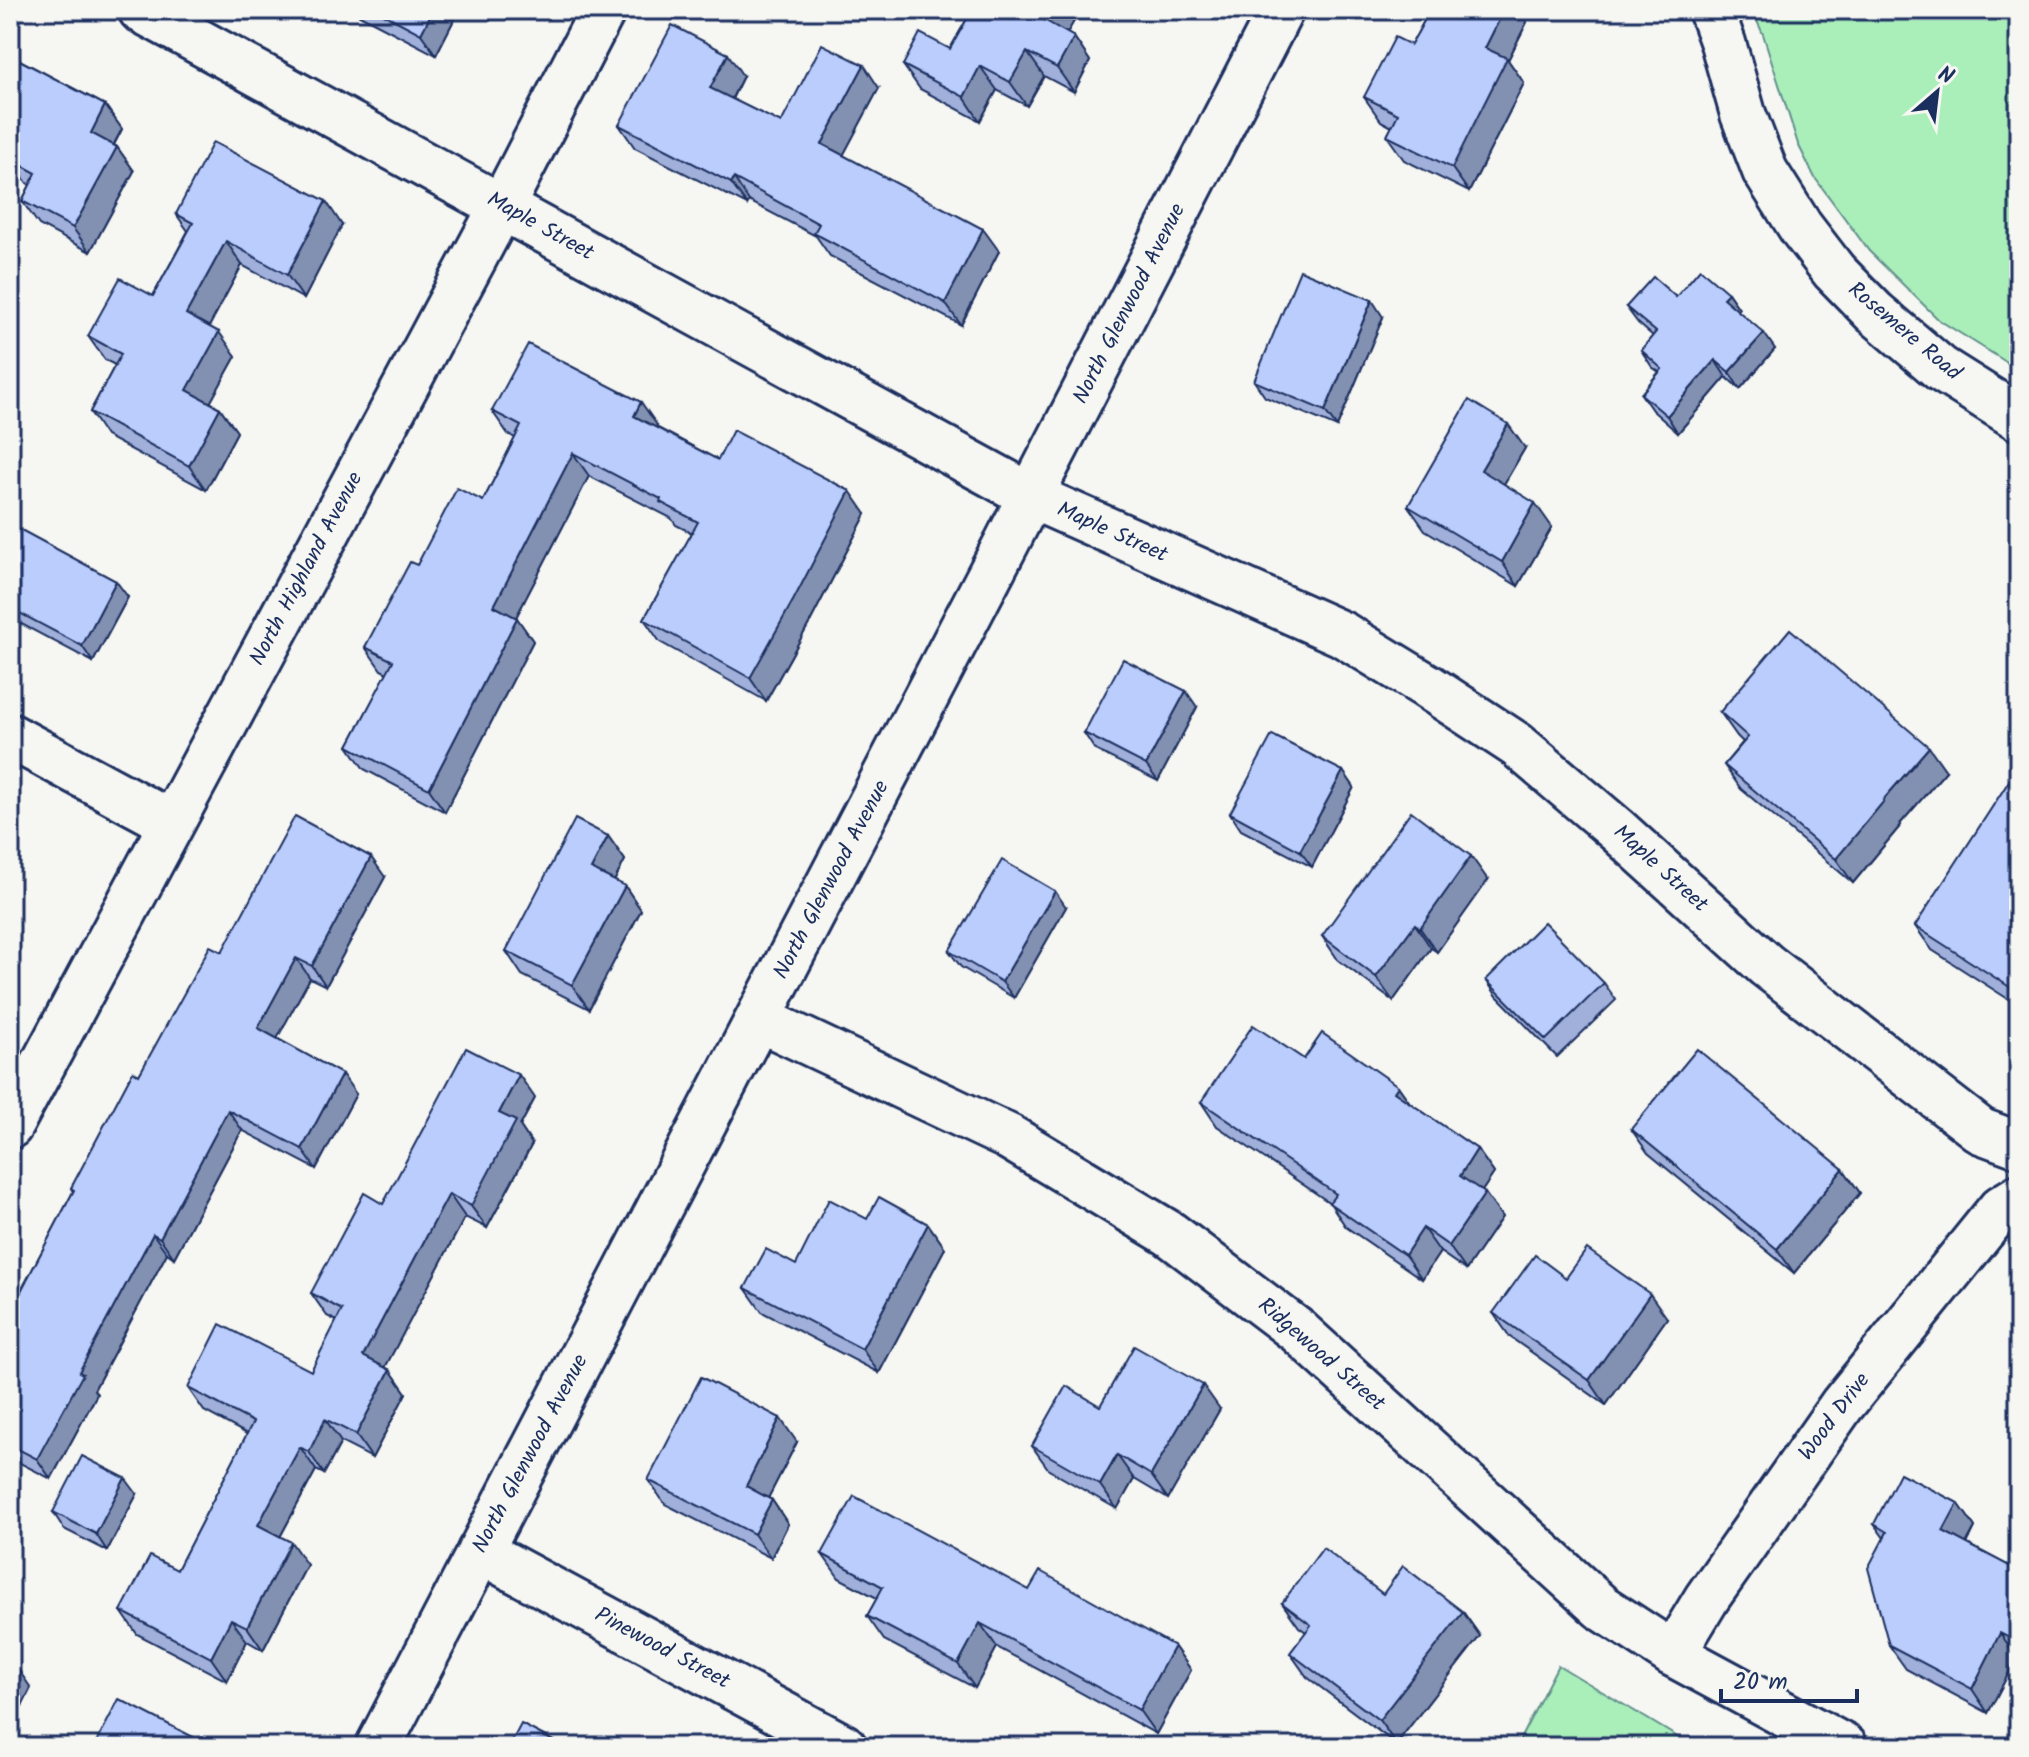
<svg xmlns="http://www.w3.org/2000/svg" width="2029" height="1757" viewBox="0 0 2029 1757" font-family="Kalam,sans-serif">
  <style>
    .green { fill: #aaefba; stroke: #628f8c; stroke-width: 2 }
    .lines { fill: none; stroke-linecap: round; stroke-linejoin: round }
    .street-casing { stroke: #1b2f5e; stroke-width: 50 }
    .secondary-casing { stroke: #1b2f5e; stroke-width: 50 }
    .street { stroke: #f6f6f2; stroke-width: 44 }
    .secondary { stroke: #f6f6f2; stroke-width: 44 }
    .wall { fill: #a0b0da; stroke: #1b2f5e; stroke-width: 2 }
    .shaded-wall { fill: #8290b1; stroke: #1b2f5e; stroke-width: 2 }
    .building { fill: #bacdfd; stroke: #1b2f5e; stroke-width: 2 }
    .labels { text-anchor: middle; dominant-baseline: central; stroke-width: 6; stroke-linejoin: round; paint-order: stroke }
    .street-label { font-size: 22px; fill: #1b2f5e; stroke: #f6f6f2 }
  </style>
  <rect width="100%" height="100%" fill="#f6f6f2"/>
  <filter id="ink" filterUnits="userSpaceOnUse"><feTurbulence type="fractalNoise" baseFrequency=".0125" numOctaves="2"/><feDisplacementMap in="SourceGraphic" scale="16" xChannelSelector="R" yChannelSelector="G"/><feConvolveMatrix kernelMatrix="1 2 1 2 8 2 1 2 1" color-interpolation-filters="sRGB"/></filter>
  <g filter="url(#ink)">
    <g class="green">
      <polygon points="1752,10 2019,10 2019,370 1939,320 1869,251 1815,178 1798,144 1763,34"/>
      <polygon points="1558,1665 1694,1747 1516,1747"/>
    </g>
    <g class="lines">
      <defs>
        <g id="street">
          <polyline points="141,10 1031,496 1342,634 1427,686 1517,745 1616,829 1766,965 1981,1131 2019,1145"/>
          <polyline points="1711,10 1723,43 1743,114 1765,171 1801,228 1834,271 1874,312 1941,369 2019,418"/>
          <polyline points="10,736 171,823"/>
          <polyline points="759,1019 1009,1137 1170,1234 1298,1331 1601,1607 1673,1654 1845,1747"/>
          <polyline points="480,1551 844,1747"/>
          <polyline points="1673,1654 1707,1598 1842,1405 2001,1208 2019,1197"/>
          <polyline points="378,1747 1007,542 1281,10"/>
        </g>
        <polyline id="secondary" points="10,1126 502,206 603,10"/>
      </defs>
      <use href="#street" class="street-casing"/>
      <use href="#secondary" class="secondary-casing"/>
      <use href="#street" class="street"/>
      <use href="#secondary" class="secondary"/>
    </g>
    <g class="wall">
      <polygon points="350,10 459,10 436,55"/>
      <polygon points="972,10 1076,10 1078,14 1067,33 1074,37 1090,61 1074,92 1044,76 1027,106 997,90 980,121 920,89 903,65 950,49"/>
      <polygon points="1430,10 1518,10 1527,22 1508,60 1524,83 1469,192 1404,160 1387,136 1392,127 1381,121 1364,97 1411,45"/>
      <polygon points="10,55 105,105 122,129 114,145 117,147 134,171 90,252 39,225 22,201 30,185 27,183 10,159 13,153 10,152"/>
      <polygon points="743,76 732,99 781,123 879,88 843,155 999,251 961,325 830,256 816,236 749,201 747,205 635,148 619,125"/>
      <polygon points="176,214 342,225 304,299 242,265 209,326 236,356 210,402 220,408 237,432 206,490 106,436 90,412 115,365 105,360 88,336 153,296 188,231"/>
      <polygon points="1728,293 1739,309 1738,311 1775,349 1740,389 1726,377 1678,433 1652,410 1641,394 1659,372 1652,367 1641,350 1653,336 1638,323 1626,307 1676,297"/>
      <polygon points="1383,317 1337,427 1265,397 1254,381"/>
      <polygon points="492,411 657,425 656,427 718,460 866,514 810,622 766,701 660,642 644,619 692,533 676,525 671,518 589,476 516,617 533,641 445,812 364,769 348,746 387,673 381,670 365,647 417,565 483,501 515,438 508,434"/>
      <polygon points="1525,448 1504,484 1552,527 1518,586 1425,530 1408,506"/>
      <polygon points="10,524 128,597 93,662 10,618"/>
      <polygon points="1197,707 1158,781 1095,750 1084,733"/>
      <polygon points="1720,712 1946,771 1900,824 1901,825 1853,883 1741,789 1724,765 1743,742 1737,736"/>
      <polygon points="1343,771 1354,787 1312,867 1241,830 1230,813"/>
      <polygon points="2019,779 2019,1006 1932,950 1915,926"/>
      <polygon points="608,836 625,860 614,881 625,886 641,910 589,1009 522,975 506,951"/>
      <polygon points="385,877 326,986 310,978 277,1038 356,1094 316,1169 242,1130 174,1258 167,1253 94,1390 97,1394 51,1479 10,1458 10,1312 73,1192 71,1188 139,1075 222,952"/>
      <polygon points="1488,880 1437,952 1431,948 1393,1001 1338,960 1322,936"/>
      <polygon points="1066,907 1014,998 961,967 949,951"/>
      <polygon points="1486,980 1604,983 1616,1000 1557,1057 1497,996"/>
      <polygon points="1304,1059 1398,1086 1410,1103 1477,1149 1494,1173 1482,1191 1502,1217 1466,1270 1440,1252 1422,1279 1346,1227 1330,1203 1217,1126 1201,1102"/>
      <polygon points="535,1098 520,1126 532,1144 487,1228 465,1217 385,1367 390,1370 406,1393 372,1458 341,1442 324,1474 316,1470 280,1537 307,1565 263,1650 247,1641 227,1681 137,1634 121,1611 177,1570 247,1434 204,1411 188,1388 311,1371 337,1321 327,1316 311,1293 383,1204"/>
      <polygon points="1631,1129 1843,1169 1860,1193 1794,1273 1648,1153"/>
      <polygon points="867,1219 928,1224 945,1248 879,1373 762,1312 745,1288 796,1265"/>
      <polygon points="1566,1278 1667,1318 1606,1405 1510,1337 1493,1313"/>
      <polygon points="1100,1406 1220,1409 1168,1499 1134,1479 1117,1509 1049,1470 1032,1446"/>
      <polygon points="797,1442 768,1498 772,1500 788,1524 771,1558 665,1504 648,1480"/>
      <polygon points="137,1494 107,1551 64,1529 53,1512"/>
      <polygon points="1958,1503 1975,1527 1967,1544 2019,1571 2019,1658 2017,1657 1988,1713 1906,1669 1889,1645 1884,1538 1874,1524"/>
      <polygon points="822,1554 1029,1590 1174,1646 1191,1670 1156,1734 997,1647 975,1688 884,1640 867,1616 877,1598 839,1578"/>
      <polygon points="1383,1594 1463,1612 1480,1636 1396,1744 1307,1677 1290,1653 1306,1632 1299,1627 1282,1603"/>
    </g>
    <g class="shaded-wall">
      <polygon points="433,10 459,10 436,55 421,34"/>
      <polygon points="1050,10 1076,10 1078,14 1061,44 1044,20"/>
      <polygon points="1504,10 1518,10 1527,22 1508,60 1524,83 1469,192 1452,168 1485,48"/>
      <polygon points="1074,37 1090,61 1074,92 1057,68"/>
      <polygon points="1027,52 1044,76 1027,106 1010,82"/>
      <polygon points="728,54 743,76 726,110 710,88"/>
      <polygon points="864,65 879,88 837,167 822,144"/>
      <polygon points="980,66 997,90 980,121 964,97"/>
      <polygon points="105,105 122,129 107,157 91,133"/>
      <polygon points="117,147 134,171 90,252 73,228"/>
      <polygon points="734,178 749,201 747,205 731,183"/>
      <polygon points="326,201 342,225 304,299 287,275"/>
      <polygon points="983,229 999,251 961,325 945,303"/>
      <polygon points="226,241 242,265 203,338 186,314"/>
      <polygon points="1728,293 1739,309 1735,314 1723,298"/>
      <polygon points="1372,300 1383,317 1337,427 1325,411"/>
      <polygon points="219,332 236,356 204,414 187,390"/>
      <polygon points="1764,333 1775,349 1740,389 1729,372"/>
      <polygon points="1715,360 1726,377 1678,433 1667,416"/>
      <polygon points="641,402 657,425 650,439 634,416"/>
      <polygon points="220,408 237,432 206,490 189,466"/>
      <polygon points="1508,424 1525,448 1498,494 1481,470"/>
      <polygon points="573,453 589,476 510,629 494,606"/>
      <polygon points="850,491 866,514 810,622 766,701 750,678"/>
      <polygon points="1535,503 1552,527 1518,586 1502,562"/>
      <polygon points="116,581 128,597 93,662 82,646"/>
      <polygon points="517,618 533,641 445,812 429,789"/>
      <polygon points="1186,691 1197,707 1158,781 1146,765"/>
      <polygon points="1929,747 1946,771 1900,824 1901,825 1853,883 1836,859 1883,800"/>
      <polygon points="1343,771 1354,787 1312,867 1300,851"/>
      <polygon points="608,836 625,860 608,893 591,869"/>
      <polygon points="1471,856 1488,880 1437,952 1420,928"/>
      <polygon points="371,857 385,877 326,986 312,966"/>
      <polygon points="625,886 641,910 589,1009 572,985"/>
      <polygon points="1055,891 1066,907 1014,998 1002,982"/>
      <polygon points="1415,924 1431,948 1393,1001 1376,977"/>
      <polygon points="296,958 310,978 272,1048 258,1028"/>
      <polygon points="342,1074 356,1094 316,1169 302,1149"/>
      <polygon points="519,1075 535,1098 520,1126 532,1144 487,1228 471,1206 499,1113"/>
      <polygon points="1398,1086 1415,1110 1394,1092"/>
      <polygon points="228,1110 242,1130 174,1258 160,1238"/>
      <polygon points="1477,1149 1494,1173 1476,1200 1460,1176"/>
      <polygon points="1843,1169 1860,1193 1794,1273 1777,1249"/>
      <polygon points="1485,1193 1502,1217 1466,1270 1449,1246"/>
      <polygon points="449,1194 465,1217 379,1379 363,1356"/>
      <polygon points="928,1224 945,1248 879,1373 862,1349"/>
      <polygon points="1423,1228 1440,1252 1422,1279 1405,1255"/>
      <polygon points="153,1234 167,1253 94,1390 97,1394 51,1479 37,1459 79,1372"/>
      <polygon points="1650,1294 1667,1318 1606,1405 1589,1380"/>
      <polygon points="390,1370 406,1393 372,1458 356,1435"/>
      <polygon points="1203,1385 1220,1409 1168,1499 1151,1475"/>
      <polygon points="780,1418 797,1442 762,1510 746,1486"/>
      <polygon points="325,1419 341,1442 324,1474 309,1452"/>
      <polygon points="300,1447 316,1470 274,1548 258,1525"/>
      <polygon points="1117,1455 1134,1479 1117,1509 1100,1485"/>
      <polygon points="125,1478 137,1494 107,1551 96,1534"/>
      <polygon points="772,1500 788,1524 771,1558 754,1534"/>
      <polygon points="1958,1503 1975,1527 1960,1555 1943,1531"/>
      <polygon points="291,1542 307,1565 263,1650 247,1627"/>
      <polygon points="1463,1612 1480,1636 1396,1744 1379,1720"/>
      <polygon points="231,1619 247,1641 227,1681 211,1658"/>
      <polygon points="980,1623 997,1647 975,1688 958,1664"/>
      <polygon points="2000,1633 2017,1657 1988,1713 1972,1689"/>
      <polygon points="1174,1646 1191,1670 1156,1734 1139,1710"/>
      <polygon points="20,1672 31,1688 10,1730 10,1691"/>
      <polygon points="193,1737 200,1747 187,1747"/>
    </g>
    <g class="building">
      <polygon points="376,10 433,10 421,34"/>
      <polygon points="972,10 1050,10 1044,20 1074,37 1057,68 1027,52 1010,82 980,66 964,97 903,65 920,33 950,49"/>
      <polygon points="1430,10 1504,10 1485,48 1507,58 1452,168 1387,136 1398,114 1364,97 1395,37 1411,45"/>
      <polygon points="672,25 728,54 710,88 781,123 822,44 864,65 822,144 983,229 945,303 814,233 819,224 734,178 731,183 619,125"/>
      <polygon points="10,55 105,105 91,133 117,147 73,228 22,201 36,173 10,159 20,141 10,136"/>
      <polygon points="213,142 326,201 287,275 226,241 186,314 219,332 187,390 220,408 189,466 90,412 121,354 88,336 120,278 153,296 193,223 176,214"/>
      <polygon points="1700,269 1728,293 1723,298 1764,333 1729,372 1715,360 1667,416 1641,394 1662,369 1641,350 1656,332 1626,307 1653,277 1676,297"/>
      <polygon points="1300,270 1372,300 1325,411 1254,381"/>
      <polygon points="528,344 641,402 634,416 718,460 733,430 850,491 794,599 750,678 644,619 698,522 660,502 661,499 573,453 494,606 517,618 429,789 348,746 393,661 365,647 410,562 417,565 457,488 483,501 521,426 492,411"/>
      <polygon points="1469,400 1508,424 1481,470 1535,503 1502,562 1408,506"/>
      <polygon points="10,524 116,581 82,646 10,608"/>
      <polygon points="1790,629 1929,747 1883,800 1884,801 1836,859 1724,765 1748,737 1720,712"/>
      <polygon points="1123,659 1186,691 1146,765 1084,733"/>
      <polygon points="1272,735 1343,771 1300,851 1230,813"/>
      <polygon points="2013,775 2019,779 2019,993 1915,926"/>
      <polygon points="1411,811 1471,856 1420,928 1415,924 1376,977 1322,936"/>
      <polygon points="295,816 371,857 312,966 296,958 258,1028 342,1074 302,1149 228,1110 160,1238 153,1234 79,1372 83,1374 37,1459 10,1445 10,1312 74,1190 71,1188 133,1071 139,1075 210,946 222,952"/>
      <polygon points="575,819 608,836 591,869 625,886 572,985 506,951"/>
      <polygon points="1002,860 1055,891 1002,982 949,951"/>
      <polygon points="1544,922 1604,983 1546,1040 1486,980"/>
      <polygon points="1253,1025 1304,1059 1322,1033 1398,1086 1394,1092 1477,1149 1460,1176 1485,1193 1449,1246 1423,1228 1405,1255 1329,1203 1336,1194 1201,1102"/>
      <polygon points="466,1048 519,1075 499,1113 516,1121 471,1206 449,1194 363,1356 390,1370 356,1435 325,1419 309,1452 300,1447 258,1525 291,1542 247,1627 231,1619 211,1658 121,1611 150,1556 177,1570 253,1422 188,1388 220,1324 311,1371 342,1310 311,1293 364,1193 383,1204"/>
      <polygon points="1697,1049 1843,1169 1777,1249 1631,1129"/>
      <polygon points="879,1197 928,1224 862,1349 745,1288 766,1249 796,1265 829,1199 867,1219"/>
      <polygon points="1587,1249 1650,1294 1589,1380 1493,1313 1535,1255 1566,1278"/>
      <polygon points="1134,1346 1203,1385 1151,1475 1117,1455 1100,1485 1032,1446 1066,1386 1100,1406"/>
      <polygon points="701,1377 780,1418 746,1486 772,1500 754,1534 648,1480"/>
      <polygon points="82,1456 125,1478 96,1534 53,1512"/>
      <polygon points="1900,1473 1958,1503 1943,1531 2019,1571 2019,1643 2000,1633 1972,1689 1889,1645 1868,1568 1887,1532 1874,1524"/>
      <polygon points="854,1496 1029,1590 1040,1571 1174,1646 1139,1710 980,1623 958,1664 867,1616 883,1587 822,1554"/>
      <polygon points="1323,1548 1383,1594 1403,1566 1463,1612 1379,1720 1290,1653 1311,1625 1282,1603"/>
      <polygon points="10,1667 20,1672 10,1691"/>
      <polygon points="119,1699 193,1737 187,1747 94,1747"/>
      <polygon points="521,1724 565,1747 509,1747"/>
    </g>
  </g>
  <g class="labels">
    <g class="street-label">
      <text transform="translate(540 227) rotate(29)">Maple Street</text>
      <text transform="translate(1130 304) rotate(-63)">North Glenwood Avenue</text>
      <text transform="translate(1904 332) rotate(40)">Rosemere Road</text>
      <text transform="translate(1112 533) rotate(24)">Maple Street</text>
      <text transform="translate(307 569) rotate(-62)">North Highland Avenue</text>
      <text transform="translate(1660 869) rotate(42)">Maple Street</text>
      <text transform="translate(832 880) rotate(-62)">North Glenwood Avenue</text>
      <text transform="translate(1321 1355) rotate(41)">Ridgewood Street</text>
      <text transform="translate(1835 1417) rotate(-53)">Wood Drive</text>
      <text transform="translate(531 1454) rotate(-62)">North Glenwood Avenue</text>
      <text transform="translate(662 1649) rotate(28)">Pinewood Street</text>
    </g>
  </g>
  <rect width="2029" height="1757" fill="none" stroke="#f6f6f2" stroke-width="40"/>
  <rect x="20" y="20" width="1989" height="1717" fill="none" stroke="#1b2f5e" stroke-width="3" filter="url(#ink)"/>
  <g transform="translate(1937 92) rotate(28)" stroke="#f6f6f2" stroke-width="6" paint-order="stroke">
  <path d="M0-6L14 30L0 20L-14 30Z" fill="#1b2f5e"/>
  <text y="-12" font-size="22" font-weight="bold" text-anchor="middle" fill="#1b2f5e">N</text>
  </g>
  <path d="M1721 1689v12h136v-12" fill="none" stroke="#1b2f5e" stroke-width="4"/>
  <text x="1733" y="1689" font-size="24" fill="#1b2f5e" stroke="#f6f6f2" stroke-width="6" paint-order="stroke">20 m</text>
</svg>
